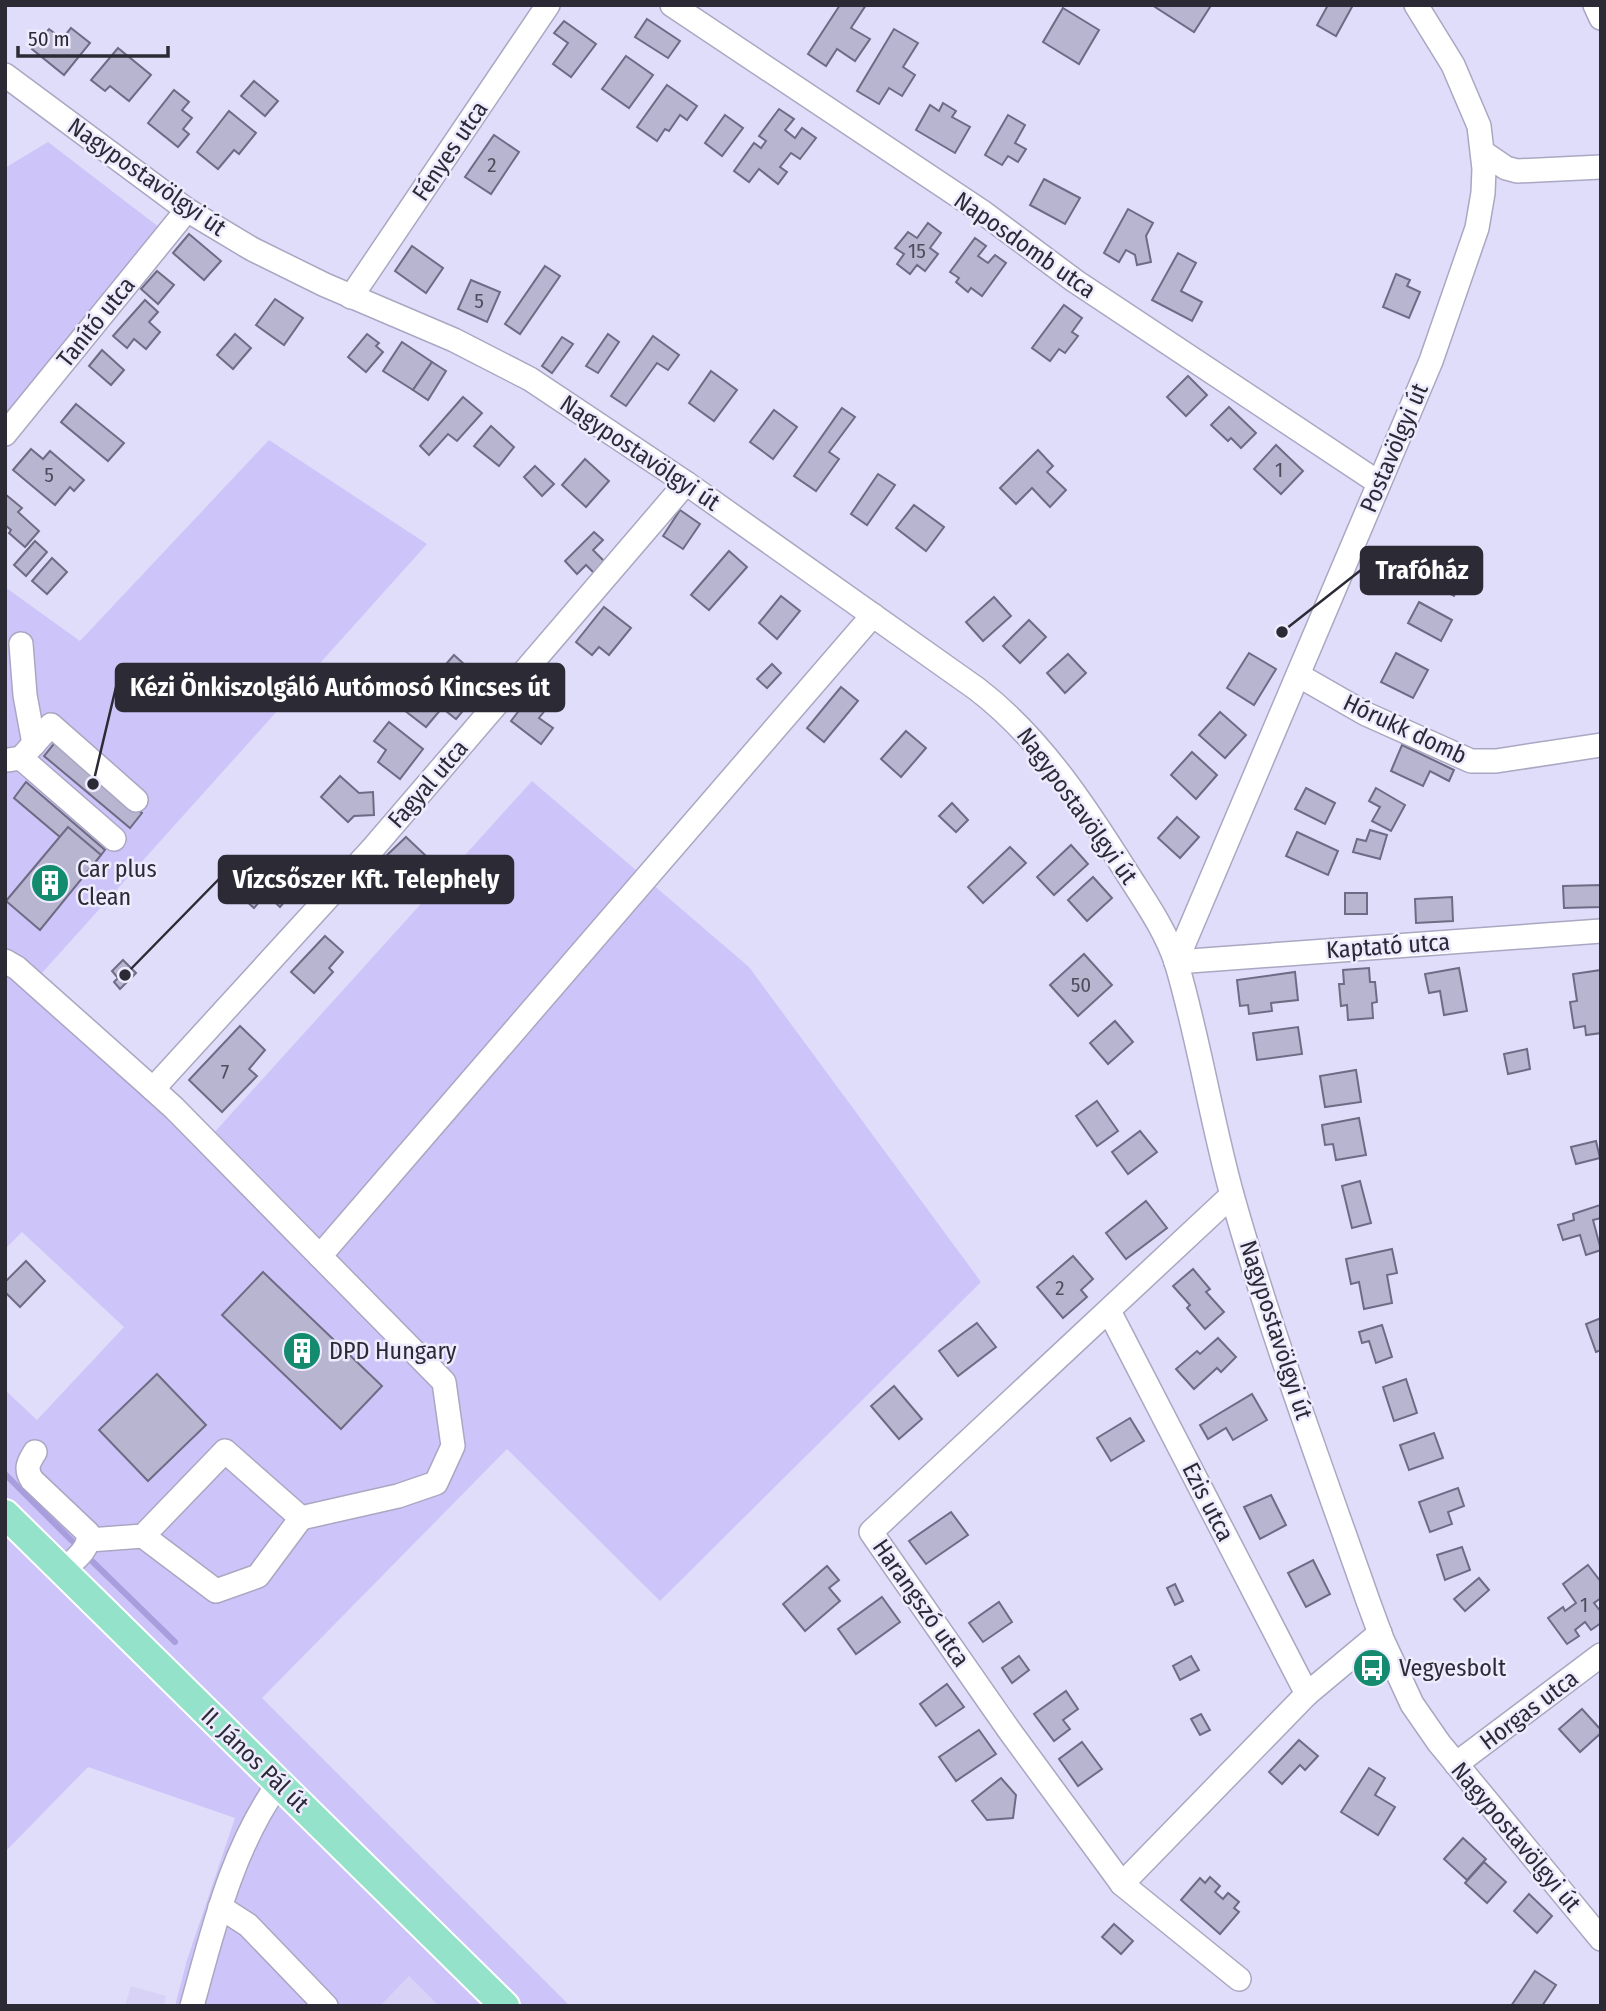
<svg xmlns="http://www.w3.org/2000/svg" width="1606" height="2011" viewBox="0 0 1606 2011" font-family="'Fira Sans Condensed',sans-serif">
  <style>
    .built { fill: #d7d2f6 }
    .green { fill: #cdc5f9 }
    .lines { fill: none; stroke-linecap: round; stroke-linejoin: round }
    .stream { stroke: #a89ede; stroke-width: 6 }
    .building { fill: #b8b5d1; stroke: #6f6b85; stroke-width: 2 }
    .minor-casing { stroke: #aaa7c2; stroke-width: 26 }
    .major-casing { stroke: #fff; stroke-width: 32 }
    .minor { stroke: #fff; stroke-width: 23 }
    .major { stroke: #95e2cb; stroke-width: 28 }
    .labels { text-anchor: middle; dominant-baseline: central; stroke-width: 5; stroke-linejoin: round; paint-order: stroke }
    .number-label { font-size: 21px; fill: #4f4d5c }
    .street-label { font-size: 24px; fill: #2c2a35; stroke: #edebfd }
    .poi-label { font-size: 24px; fill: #2c2a35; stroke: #edebfd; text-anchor: start }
    .leader { fill: none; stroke: #2c2a35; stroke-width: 2.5 }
    .callout-dot { fill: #2c2a35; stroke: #edebfd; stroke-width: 2.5 }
    .callout { fill: #2c2a35; stroke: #2c2a35; stroke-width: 2.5 }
    .callout-label { font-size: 26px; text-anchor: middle; font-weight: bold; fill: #fff }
  </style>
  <rect width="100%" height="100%" fill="#e0ddfa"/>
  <g class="built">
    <polygon points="409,1975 439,2006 380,2006"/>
    <polygon points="131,1986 166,1996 164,2006 125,2006"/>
  </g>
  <g class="green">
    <polygon points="48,142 164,231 5,422 5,168"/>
    <polygon points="269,440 427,544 42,973 212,1135 532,781 749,967 981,1282 660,1601 507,1449 262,1698 570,2006 439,2006 409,1976 380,2006 175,2006 187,1960 235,1818 88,1767 5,1852 5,1390 37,1420 124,1327 22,1232 5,1249 5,587 80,641"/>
  </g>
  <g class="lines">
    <g class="stream">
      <polyline points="5,1474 72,1541"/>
      <polyline points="93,1562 175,1642"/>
    </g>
  </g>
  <g class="building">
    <polygon points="840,5 866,5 851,28 870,39 855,61 837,49 826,66 808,54"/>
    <polygon points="1152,5 1207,5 1210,7 1194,32"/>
    <polygon points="1328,5 1353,5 1336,36 1317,25"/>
    <polygon points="1063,8 1099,30 1079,64 1043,42"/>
    <polygon points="647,19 680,41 668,58 635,37"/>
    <polygon points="564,21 596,44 571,77 553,64 568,43 554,33"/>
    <polygon points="71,28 90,43 64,75 32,49 49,29 62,39"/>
    <polygon points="894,29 918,43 903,67 915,75 902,96 889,88 879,104 857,91"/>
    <polygon points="118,48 151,75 129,101 110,86 105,91 91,80"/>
    <polygon points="626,56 653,75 629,108 602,89"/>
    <polygon points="254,81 278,101 265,116 241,96"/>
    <polygon points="667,85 697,106 687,120 680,115 669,131 665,129 657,141 637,127"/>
    <polygon points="174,90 189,102 182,110 192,118 183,129 189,134 178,147 148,123"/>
    <polygon points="943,103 956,111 952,117 970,127 955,153 916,130 930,105 939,111"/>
    <polygon points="779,109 794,119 785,130 795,138 802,128 816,138 800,159 791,153 780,167 787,172 778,184 759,169 749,182 734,171 754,143 761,148 766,141 759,136"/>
    <polygon points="229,111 256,133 239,154 234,150 218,169 197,152"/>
    <polygon points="725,115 743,128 722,156 705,143"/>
    <polygon points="1008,115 1025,125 1015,143 1026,149 1018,162 1008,156 1002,165 985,155"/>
    <polygon points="494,135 519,152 491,194 465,177"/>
    <polygon points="1044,179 1080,198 1065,224 1030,205"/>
    <polygon points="1128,209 1153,223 1146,236 1151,262 1137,265 1135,255 1126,250 1119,262 1104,253"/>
    <polygon points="928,223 941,233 930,248 938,254 925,271 917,265 910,274 897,264 904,254 895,248 908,232 917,238"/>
    <polygon points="189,234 221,261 204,280 173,253"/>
    <polygon points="975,238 986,246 978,256 988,263 995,255 1006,263 982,296 971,288 968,292 956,282 959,278 950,272"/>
    <polygon points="412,246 443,268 426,293 395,271"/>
    <polygon points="1178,253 1196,263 1181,291 1202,302 1192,321 1152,300"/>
    <polygon points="545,266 560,276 520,334 505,324"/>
    <polygon points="157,271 174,285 158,304 141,289"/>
    <polygon points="1396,274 1410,280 1407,286 1420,292 1409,318 1383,307"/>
    <polygon points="471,280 500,292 487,322 458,309"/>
    <polygon points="275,299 303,318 284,345 256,325"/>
    <polygon points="145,300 158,312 149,322 160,332 146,349 134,339 127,348 113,336"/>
    <polygon points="1064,305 1082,318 1072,332 1078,336 1065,353 1059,349 1050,361 1032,348"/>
    <polygon points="235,334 251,348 233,369 217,355"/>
    <polygon points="367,334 379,343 376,346 383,352 366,372 348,357"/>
    <polygon points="608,334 619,342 598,373 586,366"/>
    <polygon points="653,336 679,355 668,370 657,363 626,406 611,396"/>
    <polygon points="562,337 573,344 552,373 542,366"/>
    <polygon points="402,342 432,362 413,390 383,371"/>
    <polygon points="102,350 124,370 111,385 89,366"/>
    <polygon points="432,362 446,371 428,400 413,390"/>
    <polygon points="711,371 737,390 714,421 689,403"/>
    <polygon points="1188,376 1207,395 1186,416 1167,397"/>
    <polygon points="463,397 482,413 457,441 448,434 429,455 420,446"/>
    <polygon points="76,404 124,443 108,461 61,422"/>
    <polygon points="1229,407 1256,433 1241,448 1231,438 1228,441 1211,425"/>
    <polygon points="842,408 855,417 829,452 839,459 816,491 794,476"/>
    <polygon points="774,410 797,427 773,459 750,442"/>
    <polygon points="491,426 514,447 499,466 474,446"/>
    <polygon points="1276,445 1303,471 1281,494 1254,469"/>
    <polygon points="31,449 43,459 50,451 84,480 74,491 70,487 55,505 13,470"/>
    <polygon points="1038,450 1053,466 1047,472 1066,490 1050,507 1032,488 1016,504 1000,488"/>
    <polygon points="585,459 609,481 586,507 562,485"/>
    <polygon points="535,466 554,484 542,496 524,477"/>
    <polygon points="878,474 895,485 867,525 851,514"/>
    <polygon points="5,494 22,508 18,512 39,531 25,547 9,533 11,530 5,525"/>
    <polygon points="914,505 944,527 926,551 896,528"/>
    <polygon points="680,510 700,524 683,549 663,536"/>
    <polygon points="594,532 603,540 593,550 607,564 596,575 586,565 577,574 565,561"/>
    <polygon points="35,541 47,552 26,576 14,565"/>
    <polygon points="729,551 747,567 709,610 691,595"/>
    <polygon points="1440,552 1468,567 1454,596 1425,581"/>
    <polygon points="52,558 67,572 47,594 32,581"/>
    <polygon points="781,596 800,611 777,639 759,623"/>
    <polygon points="994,597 1011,616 983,641 966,622"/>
    <polygon points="1419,602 1452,620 1441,641 1408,623"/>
    <polygon points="604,607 631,628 609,655 599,647 592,655 576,642"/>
    <polygon points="1029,620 1046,637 1020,663 1003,646"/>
    <polygon points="1249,653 1276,669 1254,705 1227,688"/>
    <polygon points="1396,653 1428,670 1413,698 1381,682"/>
    <polygon points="1068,654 1086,673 1065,693 1047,673"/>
    <polygon points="454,655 466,666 463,668 480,676 473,691 460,685 454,695 467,706 456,719 442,708 426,727 395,703 400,696 412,703"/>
    <polygon points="772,664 781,673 767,688 757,679"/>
    <polygon points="538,686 554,699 539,718 553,728 541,744 511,721"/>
    <polygon points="841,687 858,701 824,742 807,728"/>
    <polygon points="1220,712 1246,735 1225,758 1199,735"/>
    <polygon points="389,722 423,749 400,779 378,762 386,750 374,741"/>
    <polygon points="906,731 926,748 901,777 881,759"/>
    <polygon points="57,740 142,813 130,828 44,756"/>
    <polygon points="1402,745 1454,770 1449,781 1430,771 1423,786 1391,771"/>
    <polygon points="1192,752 1217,775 1196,799 1171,775"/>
    <polygon points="340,776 359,793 373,792 374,815 354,816 348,822 321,797"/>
    <polygon points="26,782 105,850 93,865 14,798"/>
    <polygon points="1306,788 1335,803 1325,824 1295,809"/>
    <polygon points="1376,788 1405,805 1391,831 1372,821 1380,807 1369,801"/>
    <polygon points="952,803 968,820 956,832 939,816"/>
    <polygon points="1177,817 1199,837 1180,858 1158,838"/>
    <polygon points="68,827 101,855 40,930 6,901"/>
    <polygon points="1370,830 1387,835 1380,859 1353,852 1357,839 1366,841"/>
    <polygon points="1297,832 1338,851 1328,875 1286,856"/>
    <polygon points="406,837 425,855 404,876 385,857"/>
    <polygon points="1071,845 1088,864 1054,895 1037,877"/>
    <polygon points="1010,847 1026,863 983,903 968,887"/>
    <polygon points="267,859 287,877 282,883 292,893 280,907 266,894 254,908 237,893"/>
    <polygon points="1093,877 1112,898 1087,921 1068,900"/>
    <polygon points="1601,885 1601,907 1564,908 1563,886"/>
    <rect x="1345" y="893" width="22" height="21"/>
    <polygon points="1452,897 1453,921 1416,923 1415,899"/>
    <polygon points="325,936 343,952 329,968 333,972 314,993 291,972"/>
    <polygon points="1084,954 1112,985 1078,1016 1050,985"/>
    <polygon points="123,960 136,973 120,989 114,982 118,978 112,971"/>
    <polygon points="1369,968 1370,982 1375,982 1377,1002 1372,1003 1373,1018 1348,1020 1347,1005 1341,1006 1339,984 1344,984 1343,970"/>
    <polygon points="1459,968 1467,1011 1444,1015 1440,991 1429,993 1425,974"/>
    <polygon points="1601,970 1601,1033 1586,1035 1585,1026 1574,1028 1570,1002 1577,1001 1573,974"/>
    <polygon points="1295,972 1298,1000 1271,1003 1272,1011 1249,1014 1248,1005 1240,1006 1237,980"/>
    <polygon points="1115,1021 1133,1042 1108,1064 1090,1043"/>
    <polygon points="240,1026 265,1050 249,1069 257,1076 222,1112 189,1080"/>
    <polygon points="1298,1027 1302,1054 1257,1060 1253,1033"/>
    <polygon points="1527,1049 1530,1069 1508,1074 1504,1054"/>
    <polygon points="1356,1070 1361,1102 1325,1107 1320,1076"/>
    <polygon points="1097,1101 1118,1131 1097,1146 1076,1116"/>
    <polygon points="1359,1118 1366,1155 1336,1160 1333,1144 1325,1145 1322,1125"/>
    <polygon points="1140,1131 1157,1152 1128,1174 1112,1152"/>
    <polygon points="1596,1141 1600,1158 1576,1164 1571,1147"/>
    <polygon points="1360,1181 1371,1223 1352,1228 1342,1186"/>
    <polygon points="1146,1201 1167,1228 1126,1259 1106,1233"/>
    <polygon points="1600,1205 1601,1218 1593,1220 1601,1250 1586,1255 1580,1235 1563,1240 1558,1225 1574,1220 1573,1214"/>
    <polygon points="1392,1249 1397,1273 1387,1275 1392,1303 1364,1309 1359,1282 1351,1284 1346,1259"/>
    <polygon points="1073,1256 1093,1279 1081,1290 1087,1297 1063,1318 1037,1287"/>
    <polygon points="26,1261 45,1281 20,1307 5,1292 5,1282"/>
    <polygon points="1193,1269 1210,1289 1206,1292 1224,1312 1205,1329 1187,1308 1190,1305 1173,1286"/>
    <polygon points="263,1272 382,1386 341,1429 222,1315"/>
    <polygon points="1601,1318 1601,1350 1596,1352 1586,1324"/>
    <polygon points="977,1323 996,1347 958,1376 939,1351"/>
    <polygon points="1382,1325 1392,1357 1376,1363 1369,1341 1362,1343 1359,1332"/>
    <polygon points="1218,1338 1236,1357 1221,1372 1217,1368 1194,1389 1176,1369 1197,1351 1200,1354"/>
    <polygon points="157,1374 206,1425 148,1481 99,1430"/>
    <polygon points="1406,1379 1417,1413 1394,1421 1383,1387"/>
    <polygon points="894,1386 922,1419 899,1439 871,1406"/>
    <polygon points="1252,1394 1267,1420 1233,1440 1226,1428 1208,1439 1200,1425"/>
    <polygon points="1130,1418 1144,1441 1111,1461 1097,1438"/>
    <polygon points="1434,1433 1443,1458 1409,1470 1400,1445"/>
    <polygon points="1458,1488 1464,1506 1448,1512 1452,1524 1430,1532 1419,1502"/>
    <polygon points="1271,1495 1286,1525 1260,1539 1244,1507"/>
    <polygon points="951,1512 968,1535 926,1564 909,1541"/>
    <polygon points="1462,1547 1470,1570 1445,1580 1437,1555"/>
    <polygon points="1313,1560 1330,1594 1306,1607 1288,1573"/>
    <polygon points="1588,1565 1601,1582 1601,1598 1594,1603 1601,1612 1601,1623 1591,1630 1585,1622 1575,1630 1579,1636 1567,1644 1548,1618 1563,1607 1565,1611 1576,1603 1563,1584"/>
    <polygon points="827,1566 839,1580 829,1588 840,1601 805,1631 783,1604"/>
    <polygon points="1479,1578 1489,1590 1465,1611 1454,1599"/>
    <polygon points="1175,1584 1183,1601 1175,1605 1167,1588"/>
    <polygon points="882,1597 900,1622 856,1654 838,1629"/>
    <polygon points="999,1602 1012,1622 983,1642 969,1623"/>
    <polygon points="1019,1656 1029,1670 1012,1683 1002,1668"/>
    <polygon points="1191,1656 1199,1670 1180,1680 1173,1666"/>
    <polygon points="947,1684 964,1707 936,1726 920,1704"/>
    <polygon points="1066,1691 1078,1709 1063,1720 1070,1729 1054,1741 1034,1714"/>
    <polygon points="1582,1709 1601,1730 1601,1733 1580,1752 1559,1729"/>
    <polygon points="1201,1714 1210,1730 1200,1735 1191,1719"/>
    <polygon points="979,1730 996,1754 956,1781 939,1757"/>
    <polygon points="1299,1740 1318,1756 1305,1770 1300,1765 1282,1784 1269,1772"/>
    <polygon points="1082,1742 1102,1769 1078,1786 1059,1759"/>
    <polygon points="1369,1768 1385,1778 1375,1795 1395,1807 1378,1835 1341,1812"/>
    <polygon points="1001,1778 1016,1795 1013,1818 987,1820 972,1801"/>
    <polygon points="1463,1838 1486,1859 1467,1880 1444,1859"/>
    <polygon points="1484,1862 1506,1882 1487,1903 1465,1883"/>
    <polygon points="1210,1877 1220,1886 1215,1892 1223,1899 1228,1893 1239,1902 1234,1908 1239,1912 1220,1934 1181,1900 1200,1878 1205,1883"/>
    <polygon points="1529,1894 1552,1916 1537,1933 1514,1911"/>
    <polygon points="1114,1924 1133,1941 1121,1954 1102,1937"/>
    <polygon points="1535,1971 1556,1985 1542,2006 1511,2006"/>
  </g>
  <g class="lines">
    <defs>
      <g id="minor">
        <polyline points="672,5 981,211 1075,281 1379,483"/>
        <polyline points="1595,5 1601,18"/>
        <path d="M 5,75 L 187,210 L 252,249 L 325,285 L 454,340 L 530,379 L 686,483 L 977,689 C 1041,738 1087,809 1129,876 C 1147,904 1167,933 1177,965 C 1199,1040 1211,1119 1232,1195 C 1271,1333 1321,1467 1368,1601 L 1382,1639 L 1412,1704 L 1439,1743 L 1601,1939"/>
        <polyline points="1484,153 1506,168 1517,171 1601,167"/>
        <polyline points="351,297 548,5"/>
        <polyline points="5,434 187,210"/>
        <polyline points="21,644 25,695 34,744"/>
        <polyline points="1298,675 1366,714 1471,761 1496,761 1601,745"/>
        <polyline points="21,758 51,725 136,800"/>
        <polyline points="8,760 21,758 114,839"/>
        <polyline points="5,961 17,968 153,1089 374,847 686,483"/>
        <polyline points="1176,962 1431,361 1477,228 1483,193 1484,169 1479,126 1453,65 1416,5"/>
        <polyline points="1176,962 1601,931"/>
        <polyline points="1232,1195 871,1532 1009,1730 1122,1884 1239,1979"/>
        <polyline points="320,1256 873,615"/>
        <polyline points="1109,1311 1307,1694"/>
        <path d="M 35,1452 C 28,1463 25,1469 32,1480 L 88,1533 C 91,1549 73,1561 62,1571"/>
        <polyline points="143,1536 216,1591 258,1576 301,1518"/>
        <polyline points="89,1540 143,1536 225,1451 301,1518 398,1496 436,1483 453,1446 444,1382 174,1108 153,1089"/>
        <polyline points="1456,1764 1601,1655"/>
        <polyline points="1122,1884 1307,1694 1380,1633"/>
        <polyline points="220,1907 248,1925 326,2006"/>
        <path d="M 192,2006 C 213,1930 232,1848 279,1783"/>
      </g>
      <polyline id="major" points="5,1514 505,2006"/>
    </defs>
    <use href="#minor" class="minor-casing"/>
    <use href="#major" class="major-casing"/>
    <use href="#minor" class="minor"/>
    <use href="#major" class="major"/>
  </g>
  <defs>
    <symbol id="building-disc" viewBox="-11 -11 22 22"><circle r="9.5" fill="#148b6e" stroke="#edebfd"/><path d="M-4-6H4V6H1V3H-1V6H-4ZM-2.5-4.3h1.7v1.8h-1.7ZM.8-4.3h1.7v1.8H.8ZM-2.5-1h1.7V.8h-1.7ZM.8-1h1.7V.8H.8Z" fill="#fff"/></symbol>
    <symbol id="bus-disc" viewBox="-11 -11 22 22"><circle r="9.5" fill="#148b6e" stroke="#edebfd"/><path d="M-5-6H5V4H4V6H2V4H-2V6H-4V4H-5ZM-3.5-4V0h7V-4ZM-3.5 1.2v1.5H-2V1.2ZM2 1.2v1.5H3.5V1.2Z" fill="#fff"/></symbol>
  </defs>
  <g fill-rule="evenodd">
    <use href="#building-disc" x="28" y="861" width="44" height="44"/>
    <use href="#building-disc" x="280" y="1329" width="44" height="44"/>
    <use href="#bus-disc" x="1350" y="1646" width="44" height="44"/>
  </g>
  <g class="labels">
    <g class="number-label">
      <text x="492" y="165">2</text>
      <text x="917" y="251">15</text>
      <text x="479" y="301">5</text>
      <text x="1279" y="470">1</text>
      <text x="49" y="475">5</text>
      <text x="1081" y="985">50</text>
      <text x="225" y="1072">7</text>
      <text x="1060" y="1288">2</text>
      <text x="1584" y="1605">1</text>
    </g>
    <g class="street-label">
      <text transform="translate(450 151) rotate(-56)">Fényes utca</text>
      <text transform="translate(147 177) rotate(35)">Nagypostavölgyi út</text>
      <text transform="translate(1025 245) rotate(35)">Naposdomb utca</text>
      <text transform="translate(96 322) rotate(-51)">Tanító utca</text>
      <text transform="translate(1394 448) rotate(-67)">Postavölgyi út</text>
      <text transform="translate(640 453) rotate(34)">Nagypostavölgyi út</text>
      <text transform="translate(1405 729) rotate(25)">Hórukk domb</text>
      <text transform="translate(428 784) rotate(-49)">Fagyal utca</text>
      <text transform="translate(1077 806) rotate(54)">Nagypostavölgyi út</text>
      <text transform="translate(1388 946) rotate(-4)">Kaptató utca</text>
      <text transform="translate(1276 1330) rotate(72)">Nagypostavölgyi út</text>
      <text transform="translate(1208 1502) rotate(63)">Ezis utca</text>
      <text transform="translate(921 1603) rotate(55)">Harangszó utca</text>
      <text transform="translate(1529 1710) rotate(-37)">Horgas utca</text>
      <text transform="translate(255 1760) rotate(44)">II. János Pál út</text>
      <text transform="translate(1516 1837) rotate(50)">Nagypostavölgyi út</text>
    </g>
    <g class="poi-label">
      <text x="77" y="869">Car plus<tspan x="77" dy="28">Clean</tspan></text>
      <text x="329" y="1351">DPD Hungary</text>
      <text x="1399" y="1668">Vegyesbolt</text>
    </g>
  </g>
  <path class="leader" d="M1282 632L1361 570M93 784L116 687M125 975L219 879"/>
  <g class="callout-dot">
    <circle cx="1282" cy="632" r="7"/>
    <circle cx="93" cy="784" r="7"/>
    <circle cx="125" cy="975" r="7"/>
  </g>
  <g class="callout">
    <rect x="1361" y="547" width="121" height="47" rx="7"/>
    <rect x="116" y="664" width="448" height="47" rx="7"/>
    <rect x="219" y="856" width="294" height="47" rx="7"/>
  </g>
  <g class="callout-label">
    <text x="1422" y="579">Trafóház</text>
    <text x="340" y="696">Kézi Önkiszolgáló Autómosó Kincses út</text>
    <text x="366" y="888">Vízcsőszer Kft. Telephely</text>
  </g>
  <rect width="1606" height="2011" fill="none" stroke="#2c2a35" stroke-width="14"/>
  <path d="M18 46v10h150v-10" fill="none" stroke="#2c2a35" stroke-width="3.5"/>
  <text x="28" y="46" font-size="21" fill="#2c2a35" stroke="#edebfd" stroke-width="5" paint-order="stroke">50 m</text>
</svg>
